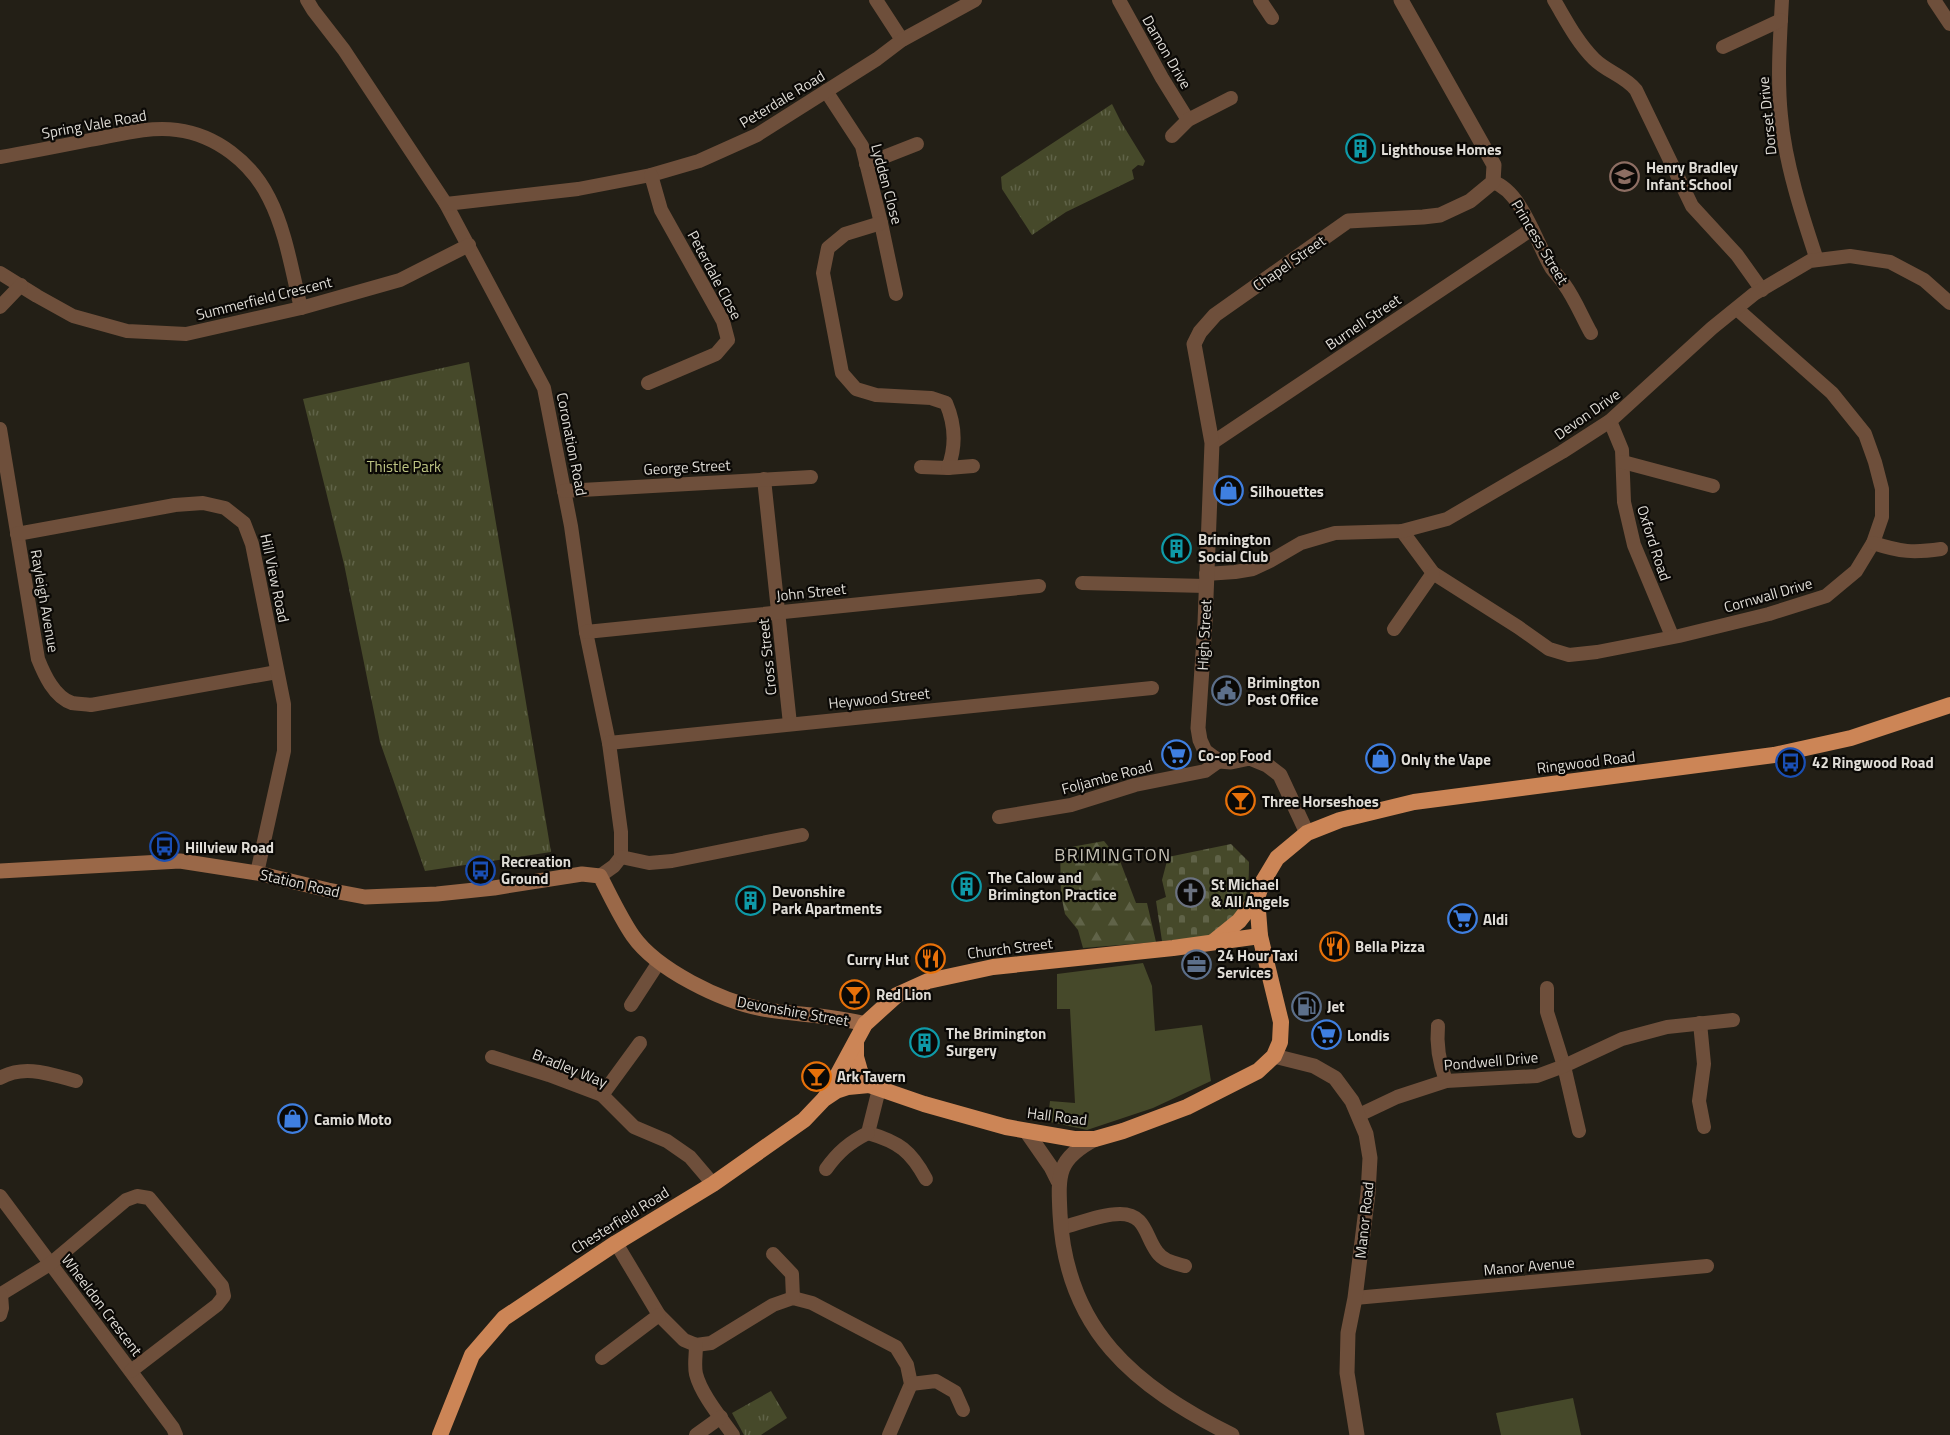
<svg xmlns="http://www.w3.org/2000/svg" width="1950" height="1435" viewBox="0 0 1950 1435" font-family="'Titillium Web',sans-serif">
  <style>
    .grass { fill: #46492a }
    .forest { fill: url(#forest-firs) }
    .cemetery { fill: url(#cemetery-stones) }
    .park { fill: url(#park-tufts) }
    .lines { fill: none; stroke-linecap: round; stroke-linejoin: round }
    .minor { stroke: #6e4f3b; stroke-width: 14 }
    .tertiary { stroke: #6e4f3b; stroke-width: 15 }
    .secondary { stroke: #9a6848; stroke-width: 15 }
    .trunk { stroke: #cc8556; stroke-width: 16 }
    .labels { text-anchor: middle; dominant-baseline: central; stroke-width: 4.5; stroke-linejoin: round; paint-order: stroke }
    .street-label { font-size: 15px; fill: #dfdcd6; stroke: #0b0906 }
    .poi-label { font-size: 15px; font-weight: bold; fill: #dfdcd6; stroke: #0b0906; text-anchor: start }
    .park-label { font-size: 15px; fill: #bec583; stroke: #0b0906 }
    .quarter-label { font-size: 18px; letter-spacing: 1.5px; fill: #c6c1b5; stroke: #0b0906 }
  </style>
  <defs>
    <pattern id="forest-firs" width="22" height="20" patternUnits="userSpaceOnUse" patternTransform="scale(1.5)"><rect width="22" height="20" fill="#46492a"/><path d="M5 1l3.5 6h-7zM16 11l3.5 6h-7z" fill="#606348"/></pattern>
    <pattern id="cemetery-stones" width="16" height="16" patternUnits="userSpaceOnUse" patternTransform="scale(1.5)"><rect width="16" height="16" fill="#46492a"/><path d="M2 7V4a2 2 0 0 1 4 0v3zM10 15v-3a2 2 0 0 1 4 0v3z" fill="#606348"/></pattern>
    <pattern id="park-tufts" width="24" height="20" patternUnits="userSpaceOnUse" patternTransform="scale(1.5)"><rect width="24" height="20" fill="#46492a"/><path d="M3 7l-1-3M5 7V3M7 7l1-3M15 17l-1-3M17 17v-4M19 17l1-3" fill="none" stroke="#606348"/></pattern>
  </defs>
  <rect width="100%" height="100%" fill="#231f16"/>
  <g class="grass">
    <polygon points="1143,963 1152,986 1155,1031 1202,1025 1211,1081 1153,1108 1087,1130 1046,1121 1045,1109 1049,1109 1050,1101 1075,1103 1070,1009 1057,1009 1057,974"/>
    <polygon points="1573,1398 1581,1435 1501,1435 1496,1413"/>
  </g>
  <polygon class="forest" points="1104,841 1120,861 1136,903 1147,903 1156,942 1083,948 1078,930 1065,914 1061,895 1060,849"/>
  <path class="cemetery" d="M 1231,844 L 1249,862 C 1249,902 1244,906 1219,936 L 1162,941 L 1156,901 L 1166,897 L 1162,880 L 1168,857 Z"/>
  <g class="park">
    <polygon points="1112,104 1121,122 1145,161 1143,166 1138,165 1132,170 1134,179 1066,212 1032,235 1002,189 1001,177"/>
    <polygon points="469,362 551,852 425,871 380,742 344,564 303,399"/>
    <polygon points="771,1391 787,1418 761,1435 744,1435 732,1413"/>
  </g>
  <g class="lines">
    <g class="minor">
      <polyline points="307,0 313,10 344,50 446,204 544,388 571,526 586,632 609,743 621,832 621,857 614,866 600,876"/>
      <polyline points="876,0 902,40"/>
      <polyline points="1119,0 1162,78 1188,120"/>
      <polyline points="1260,0 1272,18"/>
      <path d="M 1554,0 C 1566,20 1577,42 1594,59 C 1607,72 1625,76 1636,90 L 1692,206 L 1737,255 L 1762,290"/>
      <path d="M 1782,0 C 1780,38 1777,78 1781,116 C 1785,163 1802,215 1817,260"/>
      <polyline points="1934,0 1950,24"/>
      <polyline points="1723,47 1781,20"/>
      <polyline points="826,91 862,146 881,223 896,294"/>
      <polyline points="1172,136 1188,120 1231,98"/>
      <path d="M 0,157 C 30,152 60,146 90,140 C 118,135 149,126 177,130 C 216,135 251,162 269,198 C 286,231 292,272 301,308"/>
      <polyline points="866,164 917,144"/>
      <path d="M 1493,182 C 1522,191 1537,245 1552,269 C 1556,274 1561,279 1564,284 C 1575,299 1582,317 1591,333"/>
      <polyline points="446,204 578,189 651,175 699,161 757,135 877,59 902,40 975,0"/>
      <path d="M 881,223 L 845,234 L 828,248 L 823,273 L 842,373 L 856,389 L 876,395 L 931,398 L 946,403 C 955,424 956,447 948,468 L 921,467"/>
      <polyline points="0,273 37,296 73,316 127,331 186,334 301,308 400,280 469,245"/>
      <polyline points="0,307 21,285"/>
      <polyline points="648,383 716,354 728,340 723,321 661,210 651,175"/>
      <polyline points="1610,421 1622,450 1624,502 1634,545 1672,636"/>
      <path d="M 0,429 L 38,659 C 44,674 54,697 72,703 C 78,704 85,704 91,705 L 277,672"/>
      <polyline points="1212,443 1532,229"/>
      <polyline points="1623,462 1713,486"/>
      <polyline points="948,468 973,466"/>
      <polyline points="764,479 790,724"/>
      <polyline points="564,491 811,477"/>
      <polyline points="1402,531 1433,573 1518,627 1549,649 1569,655 1597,652 1679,636 1769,614 1826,596 1856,571 1873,543 1882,517 1882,489 1875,462 1865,434 1832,393 1737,309"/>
      <polyline points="17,534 175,505 203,503 225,508 244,523 252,544 284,704 284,751 257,873"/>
      <path d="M 1873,543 C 1901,552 1913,553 1941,549"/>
      <polyline points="1206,574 1235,572 1253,569 1270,561 1301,543 1335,533 1402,531 1447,519 1562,452 1610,421 1712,328 1754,294 1810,261 1850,256 1890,262 1924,280 1950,303"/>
      <polyline points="1082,583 1206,586"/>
      <polyline points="1394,629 1433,573"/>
      <polyline points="586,632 1039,586"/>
      <polyline points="609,743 1152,688"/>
      <polyline points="999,817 1071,805 1135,785 1205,771 1219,761"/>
      <polyline points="621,857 649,863 672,861 802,835"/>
      <polyline points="1547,988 1547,1012 1564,1066 1579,1131"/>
      <polyline points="631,1005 659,962"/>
      <polyline points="1700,1023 1704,1064 1699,1101 1704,1127"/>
      <path d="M 1438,1026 C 1436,1046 1439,1062 1446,1081"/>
      <polyline points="492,1057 549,1075 602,1095 634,1127 667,1141 690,1157 713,1184"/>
      <path d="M 0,1078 C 24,1064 50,1074 76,1081"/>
      <path d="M 879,1089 L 868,1133 C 899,1142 911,1151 926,1179"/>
      <polyline points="602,1095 640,1043"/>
      <polyline points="1359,1115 1397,1097 1446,1081 1537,1076 1564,1066 1622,1039 1667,1027 1733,1020"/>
      <path d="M 826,1169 C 838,1152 850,1142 868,1133"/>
      <polyline points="0,1196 173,1428 176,1435"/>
      <path d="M 1061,1228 C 1080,1223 1101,1214 1120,1214 C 1146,1214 1145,1236 1157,1252 C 1163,1261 1175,1263 1185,1266"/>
      <polyline points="616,1243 659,1315 684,1340 696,1345 711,1343 773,1305 793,1298 812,1303 896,1347 907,1365 911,1384 889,1435"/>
      <polyline points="773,1254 792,1274 793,1298"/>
      <polyline points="1,1294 50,1264 126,1200 137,1196 149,1198 222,1286 224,1296 217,1305 131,1371"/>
      <polyline points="1355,1298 1707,1266"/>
      <polyline points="0,1315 2,1308 1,1294"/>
      <path d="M 696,1345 C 696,1355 694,1365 696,1374 C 701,1394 721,1418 733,1435"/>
      <polyline points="602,1358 659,1315"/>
      <polyline points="911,1384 936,1381 955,1392 963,1410"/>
      <polyline points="696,1435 721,1417"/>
    </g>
    <g class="tertiary">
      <polyline points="1307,833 1280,775 1267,765 1250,758 1231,762 1219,761 1213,757 1205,751 1200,740 1198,728 1205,623 1212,443 1194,344 1200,332 1215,315 1348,221 1423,217 1440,215 1470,201 1493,182 1494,165 1401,0"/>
      <polyline points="1274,1056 1314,1066 1335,1078 1352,1101 1366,1134 1370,1158 1368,1193 1355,1298 1348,1333 1347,1373 1357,1435"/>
      <polyline points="1026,1131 1051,1167 1058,1181"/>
      <path d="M 1095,1139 C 1057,1159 1058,1174 1060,1214 C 1066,1330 1134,1386 1232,1435"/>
    </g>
    <path class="secondary" d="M 0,871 L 180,861 L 257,873 L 328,890 L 365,897 L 437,894 L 494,888 L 582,874 L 600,876 C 610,895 620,917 633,936 C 657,970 721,1001 762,1009 C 796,1015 832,1015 865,1024"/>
    <g class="trunk">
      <polyline points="1213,942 1239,921 1257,898"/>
      <polyline points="856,1042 856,1057 860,1071 869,1085 924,1104 1006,1127 1074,1139 1095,1139 1123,1131 1187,1107 1258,1071 1274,1056 1280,1042 1281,1022 1260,936 1257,898 1262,883 1277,858 1307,833 1340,820 1414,802 1774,755 1851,738 1950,705"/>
      <polyline points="825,1098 865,1024 897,995 928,981 993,967 1173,948 1260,936"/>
      <polyline points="440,1435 472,1355 504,1318 616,1243 713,1184 804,1120 824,1099 836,1091 848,1087 869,1085"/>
    </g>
  </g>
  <defs>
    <symbol id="building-ring" viewBox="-11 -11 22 22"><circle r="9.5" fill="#0b0906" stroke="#0f9aa8" stroke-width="1.5"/><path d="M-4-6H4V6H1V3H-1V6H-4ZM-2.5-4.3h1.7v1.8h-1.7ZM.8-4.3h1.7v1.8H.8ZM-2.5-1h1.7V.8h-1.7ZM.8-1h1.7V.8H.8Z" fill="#0f9aa8"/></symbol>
    <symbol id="school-ring" viewBox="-11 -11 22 22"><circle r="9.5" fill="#0b0906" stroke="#8d6e63" stroke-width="1.5"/><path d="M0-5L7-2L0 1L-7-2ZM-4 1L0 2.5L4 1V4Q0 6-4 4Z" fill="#8d6e63"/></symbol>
    <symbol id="shop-ring" viewBox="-11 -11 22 22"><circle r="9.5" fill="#0b0906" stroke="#3f7fe0" stroke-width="1.5"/><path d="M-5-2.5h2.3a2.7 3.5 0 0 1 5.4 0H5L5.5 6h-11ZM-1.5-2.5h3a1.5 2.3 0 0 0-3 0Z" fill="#3f7fe0"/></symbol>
    <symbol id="civic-ring" viewBox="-11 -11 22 22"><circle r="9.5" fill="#0b0906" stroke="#5c6f8a" stroke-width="1.5"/><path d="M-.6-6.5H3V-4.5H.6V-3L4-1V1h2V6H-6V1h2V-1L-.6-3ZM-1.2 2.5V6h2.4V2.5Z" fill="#5c6f8a"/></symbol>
    <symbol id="supermarket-ring" viewBox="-11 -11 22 22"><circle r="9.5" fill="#0b0906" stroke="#3f7fe0" stroke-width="1.5"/><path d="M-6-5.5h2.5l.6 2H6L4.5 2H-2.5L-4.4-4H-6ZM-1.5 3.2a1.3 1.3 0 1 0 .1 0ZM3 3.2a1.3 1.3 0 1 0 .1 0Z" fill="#3f7fe0"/></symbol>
    <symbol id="bus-ring" viewBox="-11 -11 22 22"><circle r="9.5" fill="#0b0906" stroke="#1a4fb4" stroke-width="1.5"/><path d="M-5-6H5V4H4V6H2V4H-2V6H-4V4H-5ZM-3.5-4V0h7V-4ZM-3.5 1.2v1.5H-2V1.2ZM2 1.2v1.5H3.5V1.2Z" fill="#1a4fb4"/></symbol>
    <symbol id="bar-ring" viewBox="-11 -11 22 22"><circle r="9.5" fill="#0b0906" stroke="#e8710a" stroke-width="1.5"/><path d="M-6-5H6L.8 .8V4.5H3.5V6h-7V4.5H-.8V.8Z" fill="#e8710a"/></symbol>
    <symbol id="church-ring" viewBox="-11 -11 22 22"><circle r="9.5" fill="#0b0906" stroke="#6b7280" stroke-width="1.5"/><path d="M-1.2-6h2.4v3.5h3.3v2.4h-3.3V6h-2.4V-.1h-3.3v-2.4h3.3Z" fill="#6b7280"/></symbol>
    <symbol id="restaurant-ring" viewBox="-11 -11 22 22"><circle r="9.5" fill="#0b0906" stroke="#e8710a" stroke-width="1.5"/><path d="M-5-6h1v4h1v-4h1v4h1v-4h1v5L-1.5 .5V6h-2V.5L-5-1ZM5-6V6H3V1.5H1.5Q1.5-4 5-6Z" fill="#e8710a"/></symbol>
    <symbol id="office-ring" viewBox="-11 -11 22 22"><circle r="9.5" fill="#0b0906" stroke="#5c6f8a" stroke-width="1.5"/><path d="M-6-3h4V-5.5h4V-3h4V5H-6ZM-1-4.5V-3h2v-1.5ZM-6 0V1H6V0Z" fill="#5c6f8a"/></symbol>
    <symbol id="fuel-ring" viewBox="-11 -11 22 22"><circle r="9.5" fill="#0b0906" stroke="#5c6f8a" stroke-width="1.5"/><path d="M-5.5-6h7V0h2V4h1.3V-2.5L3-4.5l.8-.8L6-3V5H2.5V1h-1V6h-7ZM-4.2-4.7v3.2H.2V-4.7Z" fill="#5c6f8a"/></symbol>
  </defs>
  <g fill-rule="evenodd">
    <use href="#building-ring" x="1344" y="132" width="33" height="33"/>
    <use href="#school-ring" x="1608" y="160" width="33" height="33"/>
    <use href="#shop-ring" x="1212" y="474" width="33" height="33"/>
    <use href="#building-ring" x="1160" y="532" width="33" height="33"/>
    <use href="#civic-ring" x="1210" y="674" width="33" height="33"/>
    <use href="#supermarket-ring" x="1160" y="738" width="33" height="33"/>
    <use href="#shop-ring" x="1364" y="742" width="33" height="33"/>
    <use href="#bus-ring" x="1774" y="746" width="33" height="33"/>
    <use href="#bar-ring" x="1224" y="784" width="33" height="33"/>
    <use href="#bus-ring" x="148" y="830" width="33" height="33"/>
    <use href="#bus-ring" x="464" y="854" width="33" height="33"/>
    <use href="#building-ring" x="950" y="870" width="33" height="33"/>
    <use href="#church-ring" x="1174" y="876" width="33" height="33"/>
    <use href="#building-ring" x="734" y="884" width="33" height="33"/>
    <use href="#supermarket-ring" x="1446" y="902" width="33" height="33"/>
    <use href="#restaurant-ring" x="1318" y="930" width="33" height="33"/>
    <use href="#restaurant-ring" x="914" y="942" width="33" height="33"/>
    <use href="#office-ring" x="1180" y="948" width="33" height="33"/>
    <use href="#bar-ring" x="838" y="978" width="33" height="33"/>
    <use href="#fuel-ring" x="1290" y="990" width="33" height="33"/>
    <use href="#supermarket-ring" x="1310" y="1018" width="33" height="33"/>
    <use href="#building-ring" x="908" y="1026" width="33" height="33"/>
    <use href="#bar-ring" x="800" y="1060" width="33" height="33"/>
    <use href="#shop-ring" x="276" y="1102" width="33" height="33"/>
  </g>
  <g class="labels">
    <g class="street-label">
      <text transform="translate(1167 52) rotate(60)">Damon Drive</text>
      <text transform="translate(782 99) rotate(-31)">Peterdale Road</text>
      <text transform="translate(1767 116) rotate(-96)">Dorset Drive</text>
      <text transform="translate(94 124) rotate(-10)">Spring Vale Road</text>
      <text transform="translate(887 184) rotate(75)">Lydden Close</text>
      <text transform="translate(1540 242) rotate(59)">Princess Street</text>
      <text transform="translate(1289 263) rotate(-35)">Chapel Street</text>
      <text transform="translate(715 275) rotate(62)">Peterdale Close</text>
      <text transform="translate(264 298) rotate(-14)">Summerfield Crescent</text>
      <text transform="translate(1363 322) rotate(-34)">Burnell Street</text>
      <text transform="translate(1587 414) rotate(-35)">Devon Drive</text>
      <text transform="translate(572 444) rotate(79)">Coronation Road</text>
      <text transform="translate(687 467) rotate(-3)">George Street</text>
      <text transform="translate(1654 543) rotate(72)">Oxford Road</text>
      <text transform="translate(275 578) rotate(78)">Hill View Road</text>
      <text transform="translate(811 592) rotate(-6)">John Street</text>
      <text transform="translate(1768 595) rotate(-16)">Cornwall Drive</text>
      <text transform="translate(45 601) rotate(80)">Rayleigh Avenue</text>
      <text transform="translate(1204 635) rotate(-87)">High Street</text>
      <text transform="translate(767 657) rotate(-96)">Cross Street</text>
      <text transform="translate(879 698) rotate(-6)">Heywood Street</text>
      <text transform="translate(1586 762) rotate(-7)">Ringwood Road</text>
      <text transform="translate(1107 777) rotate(-15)">Foljambe Road</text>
      <text transform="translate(300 883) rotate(13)">Station Road</text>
      <text transform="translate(1010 948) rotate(-7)">Church Street</text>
      <text transform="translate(793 1011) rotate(10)">Devonshire Street</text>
      <text transform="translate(1491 1061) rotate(-5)">Pondwell Drive</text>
      <text transform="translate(570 1068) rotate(22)">Bradley Way</text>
      <text transform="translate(1057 1116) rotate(7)">Hall Road</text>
      <text transform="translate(620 1220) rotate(-32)">Chesterfield Road</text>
      <text transform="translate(1364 1220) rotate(-84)">Manor Road</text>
      <text transform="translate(1529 1266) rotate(-5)">Manor Avenue</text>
      <text transform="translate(102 1305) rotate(53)">Wheeldon Crescent</text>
    </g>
    <g class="poi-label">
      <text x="1381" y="149">Lighthouse Homes</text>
      <text x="1646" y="167">Henry Bradley<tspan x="1646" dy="17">Infant School</tspan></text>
      <text x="1250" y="491">Silhouettes</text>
      <text x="1198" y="539">Brimington<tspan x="1198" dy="17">Social Club</tspan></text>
      <text x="1247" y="682">Brimington<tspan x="1247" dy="17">Post Office</tspan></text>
      <text x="1198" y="755">Co-op Food</text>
      <text x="1401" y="759">Only the Vape</text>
      <text x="1812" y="762">42 Ringwood Road</text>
      <text x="1262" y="801">Three Horseshoes</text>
      <text x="185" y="847">Hillview Road</text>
      <text x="501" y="861">Recreation<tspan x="501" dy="17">Ground</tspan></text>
      <text x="988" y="877">The Calow and<tspan x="988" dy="17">Brimington Practice</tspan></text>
      <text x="1211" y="884">St Michael<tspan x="1211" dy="17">&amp; All Angels</tspan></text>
      <text x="772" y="891">Devonshire<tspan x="772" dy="17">Park Apartments</tspan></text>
      <text x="1483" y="919">Aldi</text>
      <text x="1355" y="946">Bella Pizza</text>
      <text x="1217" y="955">24 Hour Taxi<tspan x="1217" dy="17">Services</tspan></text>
      <text x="909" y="959" text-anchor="end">Curry Hut</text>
      <text x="876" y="994">Red Lion</text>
      <text x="1327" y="1006">Jet</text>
      <text x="946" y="1033">The Brimington<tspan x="946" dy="17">Surgery</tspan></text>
      <text x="1347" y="1035">Londis</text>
      <text x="837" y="1076">Ark Tavern</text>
      <text x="314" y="1119">Camio Moto</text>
    </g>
    <g class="park-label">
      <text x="404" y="466">Thistle Park</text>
    </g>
    <g class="quarter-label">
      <text x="1113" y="854">BRIMINGTON</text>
    </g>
  </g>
</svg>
